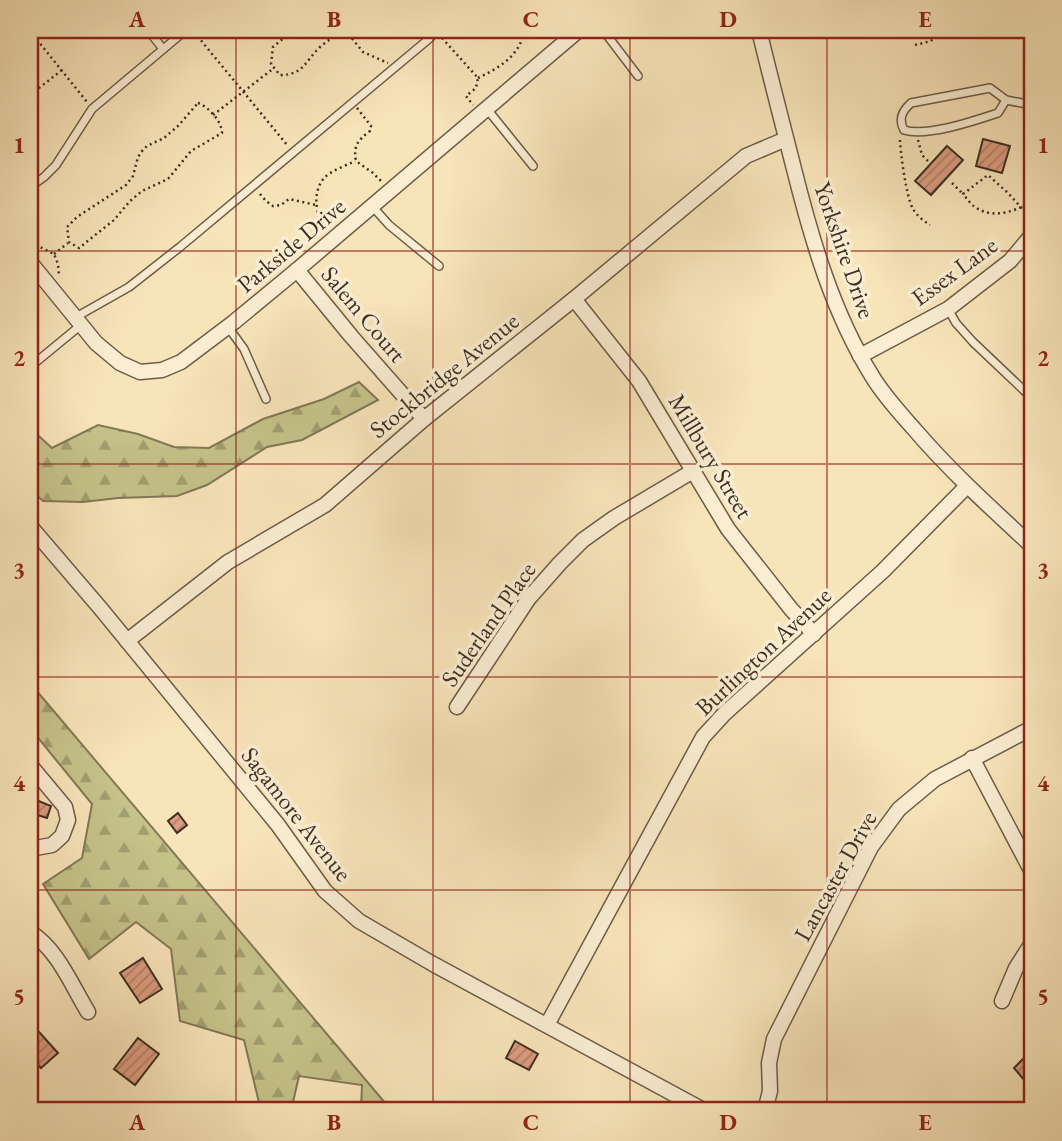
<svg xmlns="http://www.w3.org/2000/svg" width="1062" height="1141" viewBox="0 0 1062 1141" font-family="'EB Garamond',serif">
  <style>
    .forest { fill: url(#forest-firs); stroke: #827856; stroke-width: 2 }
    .building { fill: url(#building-hatch); stroke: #3e2f23; stroke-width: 2 }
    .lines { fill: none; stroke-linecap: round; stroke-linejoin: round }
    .lane-casing { stroke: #6c5c48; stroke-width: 10 }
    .street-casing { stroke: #6c5c48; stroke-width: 17 }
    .path { stroke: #3e2f23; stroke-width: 2.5; stroke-dasharray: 2 3.5; stroke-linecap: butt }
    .lane { stroke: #faedd2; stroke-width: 7 }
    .street { stroke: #faedd2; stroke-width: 14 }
    .grid { fill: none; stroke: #8f2418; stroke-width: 2; stroke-opacity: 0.55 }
    .labels { text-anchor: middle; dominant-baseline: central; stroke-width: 7; stroke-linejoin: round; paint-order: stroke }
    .street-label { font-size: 24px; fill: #3e2f23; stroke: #faedd2 }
    .neatline { fill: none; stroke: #8f2418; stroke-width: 2.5 }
    .grid-label { font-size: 23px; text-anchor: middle; font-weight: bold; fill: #8f2418 }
  </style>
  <defs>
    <pattern id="forest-firs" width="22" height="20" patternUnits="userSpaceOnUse" patternTransform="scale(1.75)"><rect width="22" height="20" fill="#c5c28a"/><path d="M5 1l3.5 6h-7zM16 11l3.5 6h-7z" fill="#a19e70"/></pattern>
    <pattern id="building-hatch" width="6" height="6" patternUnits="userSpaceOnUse" patternTransform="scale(1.75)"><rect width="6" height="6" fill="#dc9d80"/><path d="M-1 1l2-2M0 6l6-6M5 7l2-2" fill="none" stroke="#b48068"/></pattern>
  </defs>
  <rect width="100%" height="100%" fill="#f8e4b9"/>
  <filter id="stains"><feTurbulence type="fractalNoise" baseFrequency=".00286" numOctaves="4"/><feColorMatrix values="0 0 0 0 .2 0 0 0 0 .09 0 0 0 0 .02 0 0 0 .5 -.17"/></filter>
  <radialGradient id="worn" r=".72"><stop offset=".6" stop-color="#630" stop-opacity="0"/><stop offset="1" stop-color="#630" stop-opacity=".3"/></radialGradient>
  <g class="forest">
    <polygon points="359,382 378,400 302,440 267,447 207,485 177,496 118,498 83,502 43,501 30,489 30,428 52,448 98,425 138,434 174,447 209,448 263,419 324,399"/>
    <polygon points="30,683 392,1111 361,1111 362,1085 299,1076 291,1111 261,1111 244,1040 180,1021 171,949 136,922 89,959 43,884 82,858 92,804 30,728"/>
  </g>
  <g class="building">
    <polygon points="983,139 1010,146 1002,173 976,166"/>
    <polygon points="947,146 963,160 931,195 915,181"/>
    <polygon points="36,800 51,806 47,818 31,813"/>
    <polygon points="178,813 187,825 177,833 168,821"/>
    <polygon points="143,958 162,989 140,1003 120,973"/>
    <polygon points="30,1022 58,1053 41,1068 30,1056"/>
    <polygon points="138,1038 159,1054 135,1085 114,1069"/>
    <polygon points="515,1041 538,1054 529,1070 506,1058"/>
    <polygon points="1032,1050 1032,1075 1025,1081 1014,1068"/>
  </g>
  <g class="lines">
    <defs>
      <g id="lane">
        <polyline points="148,30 163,49"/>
        <polyline points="603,30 638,76"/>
        <path d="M 1006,100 L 998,113 C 974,121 927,137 904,130 C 898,119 902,111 911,103 L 990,88 L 1006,100 L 1032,105"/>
        <polyline points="487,109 533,166"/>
        <polyline points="30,187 44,177 56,165 92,109 186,30"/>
        <polyline points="372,206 389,225 439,266"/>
        <polyline points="948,309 956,323 973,342 1032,398"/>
        <polyline points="76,317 129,287 180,247 430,38 435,30"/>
        <polyline points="228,327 244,349 266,399"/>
        <polyline points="30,367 81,325"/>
      </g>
      <g id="street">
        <path d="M 759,30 C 770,76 782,122 794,169 C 812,241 833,313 872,376 C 884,396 900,413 915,430 C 951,472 992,509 1032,546"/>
        <polyline points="30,262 96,343 120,363 140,372 162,370 181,362 234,322 297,270 579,30"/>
        <polyline points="297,270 351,336 424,419"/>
        <polyline points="574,299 639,381 728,529 791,609 814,634"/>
        <polyline points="860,356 948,309 1010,261 1032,235"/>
        <polyline points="30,526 101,609 278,825 325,891 359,921 433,964 705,1111"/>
        <polyline points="127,641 228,562 325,505 424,419 574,299 746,156 786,139"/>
        <polyline points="457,707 529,598 560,563 583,540 614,518 693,471"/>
        <polyline points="972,758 1032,872"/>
        <polyline points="30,765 65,807 68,820 62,836 52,845 30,849"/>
        <path d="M 30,932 C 58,950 71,984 88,1012"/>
        <polyline points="1002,1001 1016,968 1032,943"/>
        <polyline points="547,1025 703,737 724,714 883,571 967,486"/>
        <polyline points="765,1111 770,1091 769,1063 774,1039 871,847 899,809 935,779 1032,728"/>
      </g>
    </defs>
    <use href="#lane" class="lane-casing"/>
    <use href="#street" class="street-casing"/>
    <g class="path">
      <path d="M 302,30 L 286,36 L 273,47 L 271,64 L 280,75 C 304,75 305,61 320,47 C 327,41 335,36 342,30"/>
      <polyline points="345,30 363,52 388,63"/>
      <polyline points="30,31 87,102"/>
      <polyline points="194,32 288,146"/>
      <polyline points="442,38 478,78 476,88 466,96 473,105"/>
      <polyline points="915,45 931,41 940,30"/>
      <path d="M 478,78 C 499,68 521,55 524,30"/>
      <polyline points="30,95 62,70"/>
      <path d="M 198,103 C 209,107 222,122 222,133 L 191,151 L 168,179 L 142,191 L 130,201 L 114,220 L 79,248 L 69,242 L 67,227 L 77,217 L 126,185 L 133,176 L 138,157 L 142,151 L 147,146 L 164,138 L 178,126 Z"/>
      <path d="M 357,108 L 371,126 L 370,131 C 358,140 353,146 356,161 L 373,173 L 382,182"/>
      <polyline points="213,115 274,68"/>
      <path d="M 900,140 C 901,156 906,196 913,209 C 917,216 924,221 930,225"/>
      <polyline points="918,140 922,155 929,162"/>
      <polyline points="952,183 963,194"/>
      <polyline points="260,194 266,201 273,206 281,205 289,199 316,205"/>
      <path d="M 1021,207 C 1007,214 989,217 975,207 C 971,204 967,199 963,194 L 988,175 L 1008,193 L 1028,215"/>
      <path d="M 323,228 C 316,212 312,193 324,178 C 332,170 345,166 355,161"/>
      <polyline points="30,246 38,246 54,254 58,264 59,276"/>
      <polyline points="54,254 68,243"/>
    </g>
    <use href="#lane" class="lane"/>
    <use href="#street" class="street"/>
  </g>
  <path class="grid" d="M 236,30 L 236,1111M 433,30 L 433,1111M 630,30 L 630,1111M 827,30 L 827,1111M 30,251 L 1032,251M 30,464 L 1032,464M 30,677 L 1032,677M 30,890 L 1032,890"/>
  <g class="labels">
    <g class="street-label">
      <text transform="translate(291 245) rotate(-40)">Parkside Drive</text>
      <text transform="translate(845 250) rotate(71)">Yorkshire Drive</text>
      <text transform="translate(954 271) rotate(-36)">Essex Lane</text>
      <text transform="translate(364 314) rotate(50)">Salem Court</text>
      <text transform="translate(444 375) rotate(-39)">Stockbridge Avenue</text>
      <text transform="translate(711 456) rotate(59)">Millbury Street</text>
      <text transform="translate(488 624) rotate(-55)">Suderland Place</text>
      <text transform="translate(763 651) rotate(-43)">Burlington Avenue</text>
      <text transform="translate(297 814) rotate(52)">Sagamore Avenue</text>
      <text transform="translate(835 876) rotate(-61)">Lancaster Drive</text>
    </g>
  </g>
  <rect width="1062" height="1141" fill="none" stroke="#f8e4b9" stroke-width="77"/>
  <rect x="38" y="38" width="986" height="1064" class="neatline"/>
  <g class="grid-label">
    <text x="137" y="27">A</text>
    <text x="334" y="27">B</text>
    <text x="531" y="27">C</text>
    <text x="728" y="27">D</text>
    <text x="925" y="27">E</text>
    <text x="19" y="153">1</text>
    <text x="1043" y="153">1</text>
    <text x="19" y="366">2</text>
    <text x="1043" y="366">2</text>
    <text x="19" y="578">3</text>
    <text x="1043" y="578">3</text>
    <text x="19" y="791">4</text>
    <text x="1043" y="791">4</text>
    <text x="19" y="1004">5</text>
    <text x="1043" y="1004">5</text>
    <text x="137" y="1130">A</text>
    <text x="334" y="1130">B</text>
    <text x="531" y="1130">C</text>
    <text x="728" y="1130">D</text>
    <text x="925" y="1130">E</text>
  </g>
  <rect width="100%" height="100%" filter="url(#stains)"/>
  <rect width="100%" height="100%" fill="url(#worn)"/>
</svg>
